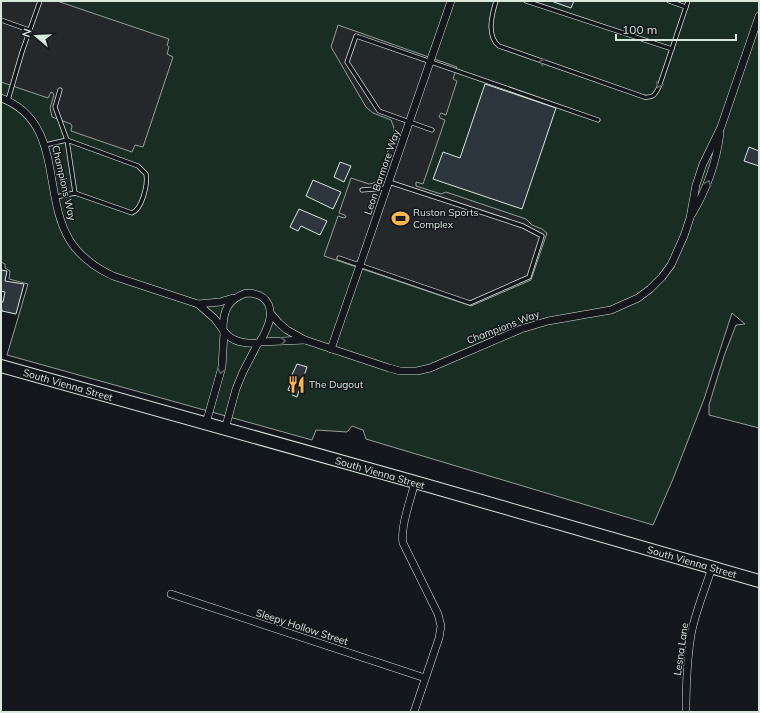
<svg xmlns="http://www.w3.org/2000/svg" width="760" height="713" viewBox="0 0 760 713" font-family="Mulish,sans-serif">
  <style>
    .green { fill: #1a2d24; stroke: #939e99 }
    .parking { fill: #24282b; stroke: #939e99 }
    .building { fill: #2c363c; stroke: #d8e6dc }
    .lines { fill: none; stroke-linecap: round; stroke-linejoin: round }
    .service-casing { stroke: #d8e6dc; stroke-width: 5 }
    .minor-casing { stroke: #d8e6dc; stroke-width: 8 }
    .trunk-casing { stroke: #d8e6dc; stroke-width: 14 }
    .service { stroke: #14181c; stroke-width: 3.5 }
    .minor { stroke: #14181c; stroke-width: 7 }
    .trunk { stroke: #14181c; stroke-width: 12 }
    .oneway { stroke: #59605f }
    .labels { text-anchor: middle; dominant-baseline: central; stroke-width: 3; stroke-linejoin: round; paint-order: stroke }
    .street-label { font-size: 10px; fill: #d8e6dc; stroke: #14181c }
    .poi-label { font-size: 10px; fill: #d8e6dc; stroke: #14181c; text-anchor: start }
  </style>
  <rect width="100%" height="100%" fill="#14181c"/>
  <polygon class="green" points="1,1 759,1 759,428 709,415 709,405 724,356 736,325 745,324 732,313 704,399 673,479 653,525 366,439 363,430 352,426 347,432 316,430 312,440 7,355 28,284 9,279 10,271 5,268 5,264 1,262"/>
  <g class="parking">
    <polygon points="1,1 57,1 169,39 167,45 169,47 167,54 173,57 143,147 135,145 132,152 71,131 72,126 71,124 52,117 50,108 54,95 53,93 51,92 48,98 1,82"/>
    <polygon points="338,25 457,67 453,79 457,81 446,115 441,113 439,116 440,118 445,120 423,184 416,182 416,186 441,194 446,192 526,219 532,225 542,229 547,233 531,280 471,306 324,256 338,216 344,218 346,217 345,215 339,213 351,178 369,184 374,183 378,180 394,133 394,128 391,120 373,113 366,107 331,47"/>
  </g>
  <g class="building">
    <polygon points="551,1 574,1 571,8"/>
    <polygon points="485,84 556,108 522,209 433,179 443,152 460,158"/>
    <polygon points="749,147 759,151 759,166 744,161"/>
    <polygon points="340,162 351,166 344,182 334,177"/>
    <polygon points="313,180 341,192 333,209 306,196"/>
    <polygon points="299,209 327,221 320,235 301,226 298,231 290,227"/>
    <polygon points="1,270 7,271 5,281 24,284 16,314 2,311 1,304 1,302 3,302 5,292 1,291"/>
    <polygon points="297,364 307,367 297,397 292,395 293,392 288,390 293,377 291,377"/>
  </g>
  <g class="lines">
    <defs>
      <g id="service">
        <path d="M 496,1 C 492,14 486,36 499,46 L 644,97 C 653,98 655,95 659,87 L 688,1"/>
        <polyline points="526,1 672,49"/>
        <polyline points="669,1 686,7"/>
        <polyline points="1,20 29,30"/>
        <polyline points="60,90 55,107 67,140 75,193"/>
        <polyline points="8,100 22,52 40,1"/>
        <polyline points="432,130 379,111 347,62 356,36 598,120"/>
        <path d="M 45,145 L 67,140 L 138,166 L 146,174 C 148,185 142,209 132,213 L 75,193 L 56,197"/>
        <polyline points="362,190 387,188"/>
        <polyline points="339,258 470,303 529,277 542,236 523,226 389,182"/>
      </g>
      <g id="minor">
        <path d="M 1,98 C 63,121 42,193 69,239 C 79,256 96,268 113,276 L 198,304 L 215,319 L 223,330"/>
        <path d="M 692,214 C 707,189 716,163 720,134"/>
        <path d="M 246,293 C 270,293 275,311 266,330 C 264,335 262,340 258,343 C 245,344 231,342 223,330 C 223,311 227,300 246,293 Z"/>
        <polyline points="198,304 220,302 233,298"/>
        <polyline points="271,314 279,323 287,330 305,340 389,368 400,371 417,371 430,368 521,329 548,321 611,310 638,298 650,289 662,277 671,265 684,236 690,218 696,185 703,164 721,127 759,16"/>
        <polyline points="260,342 305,340"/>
        <polyline points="331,349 451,1"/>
        <polyline points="206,423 222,367 224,332"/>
        <polyline points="225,429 236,389 243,372 258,343"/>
        <polyline points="171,594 425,678"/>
        <path d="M 414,712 L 439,638 L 441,626 L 438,614 L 403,543 C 400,528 411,498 415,482"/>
        <path d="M 686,712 C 686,686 687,660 691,635 C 695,612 705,590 712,567"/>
      </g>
      <polyline id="trunk" points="1,366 415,482 759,581"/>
    </defs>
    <use href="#service" class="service-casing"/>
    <use href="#minor" class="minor-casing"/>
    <use href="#trunk" class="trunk-casing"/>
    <use href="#service" class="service"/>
    <use href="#minor" class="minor"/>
    <use href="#trunk" class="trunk"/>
  </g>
  <defs><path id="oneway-chevron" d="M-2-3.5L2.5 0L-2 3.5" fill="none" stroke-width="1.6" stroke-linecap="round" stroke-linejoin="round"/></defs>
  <g class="oneway">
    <use href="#oneway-chevron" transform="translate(542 62) rotate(-161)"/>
    <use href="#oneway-chevron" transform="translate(659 85) rotate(113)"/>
    <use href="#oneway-chevron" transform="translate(708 183) rotate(-70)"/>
    <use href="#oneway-chevron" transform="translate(283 341) rotate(-5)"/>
    <use href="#oneway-chevron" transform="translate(221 371) rotate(103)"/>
  </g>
  <defs>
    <symbol id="stadium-bare" viewBox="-9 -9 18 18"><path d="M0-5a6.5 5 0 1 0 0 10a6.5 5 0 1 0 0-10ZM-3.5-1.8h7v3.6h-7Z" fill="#ffb74d" stroke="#14181c" stroke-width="2.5" paint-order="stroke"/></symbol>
    <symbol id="restaurant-bare" viewBox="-9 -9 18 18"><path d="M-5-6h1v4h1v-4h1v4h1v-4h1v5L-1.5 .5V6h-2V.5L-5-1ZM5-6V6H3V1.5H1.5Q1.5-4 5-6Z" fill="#ffb74d" stroke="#14181c" stroke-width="2.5" paint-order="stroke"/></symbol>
  </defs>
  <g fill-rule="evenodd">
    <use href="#stadium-bare" x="388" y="206" width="25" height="25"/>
    <use href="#restaurant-bare" x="284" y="372" width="25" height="25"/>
  </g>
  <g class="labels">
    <g class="street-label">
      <text transform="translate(382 172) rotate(-71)">Leon Barmore Way</text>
      <text transform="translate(64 183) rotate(77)">Champions Way</text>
      <text transform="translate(503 327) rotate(-21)">Champions Way</text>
      <text transform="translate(68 385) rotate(16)">South Vienna Street</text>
      <text transform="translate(380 473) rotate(16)">South Vienna Street</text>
      <text transform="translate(692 562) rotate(16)">South Vienna Street</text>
      <text transform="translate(302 627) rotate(18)">Sleepy Hollow Street</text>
      <text transform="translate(681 649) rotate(-82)">Lesna Lane</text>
    </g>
    <g class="poi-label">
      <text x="413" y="212">Ruston Sports<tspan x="413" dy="12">Complex</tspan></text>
      <text x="309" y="384">The Dugout</text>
    </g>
  </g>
  <rect width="760" height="713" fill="none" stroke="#d8e6dc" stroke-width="4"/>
  <g transform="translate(36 36) rotate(289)" stroke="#14181c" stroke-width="3" paint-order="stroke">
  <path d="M0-3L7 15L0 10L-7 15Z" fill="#d8e6dc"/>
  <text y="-6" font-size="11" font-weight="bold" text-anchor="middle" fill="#d8e6dc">N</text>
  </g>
  <path d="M616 34v6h120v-6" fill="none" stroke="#d8e6dc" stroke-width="2"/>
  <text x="622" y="34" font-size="12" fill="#d8e6dc" stroke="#14181c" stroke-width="3" paint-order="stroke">100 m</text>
</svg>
